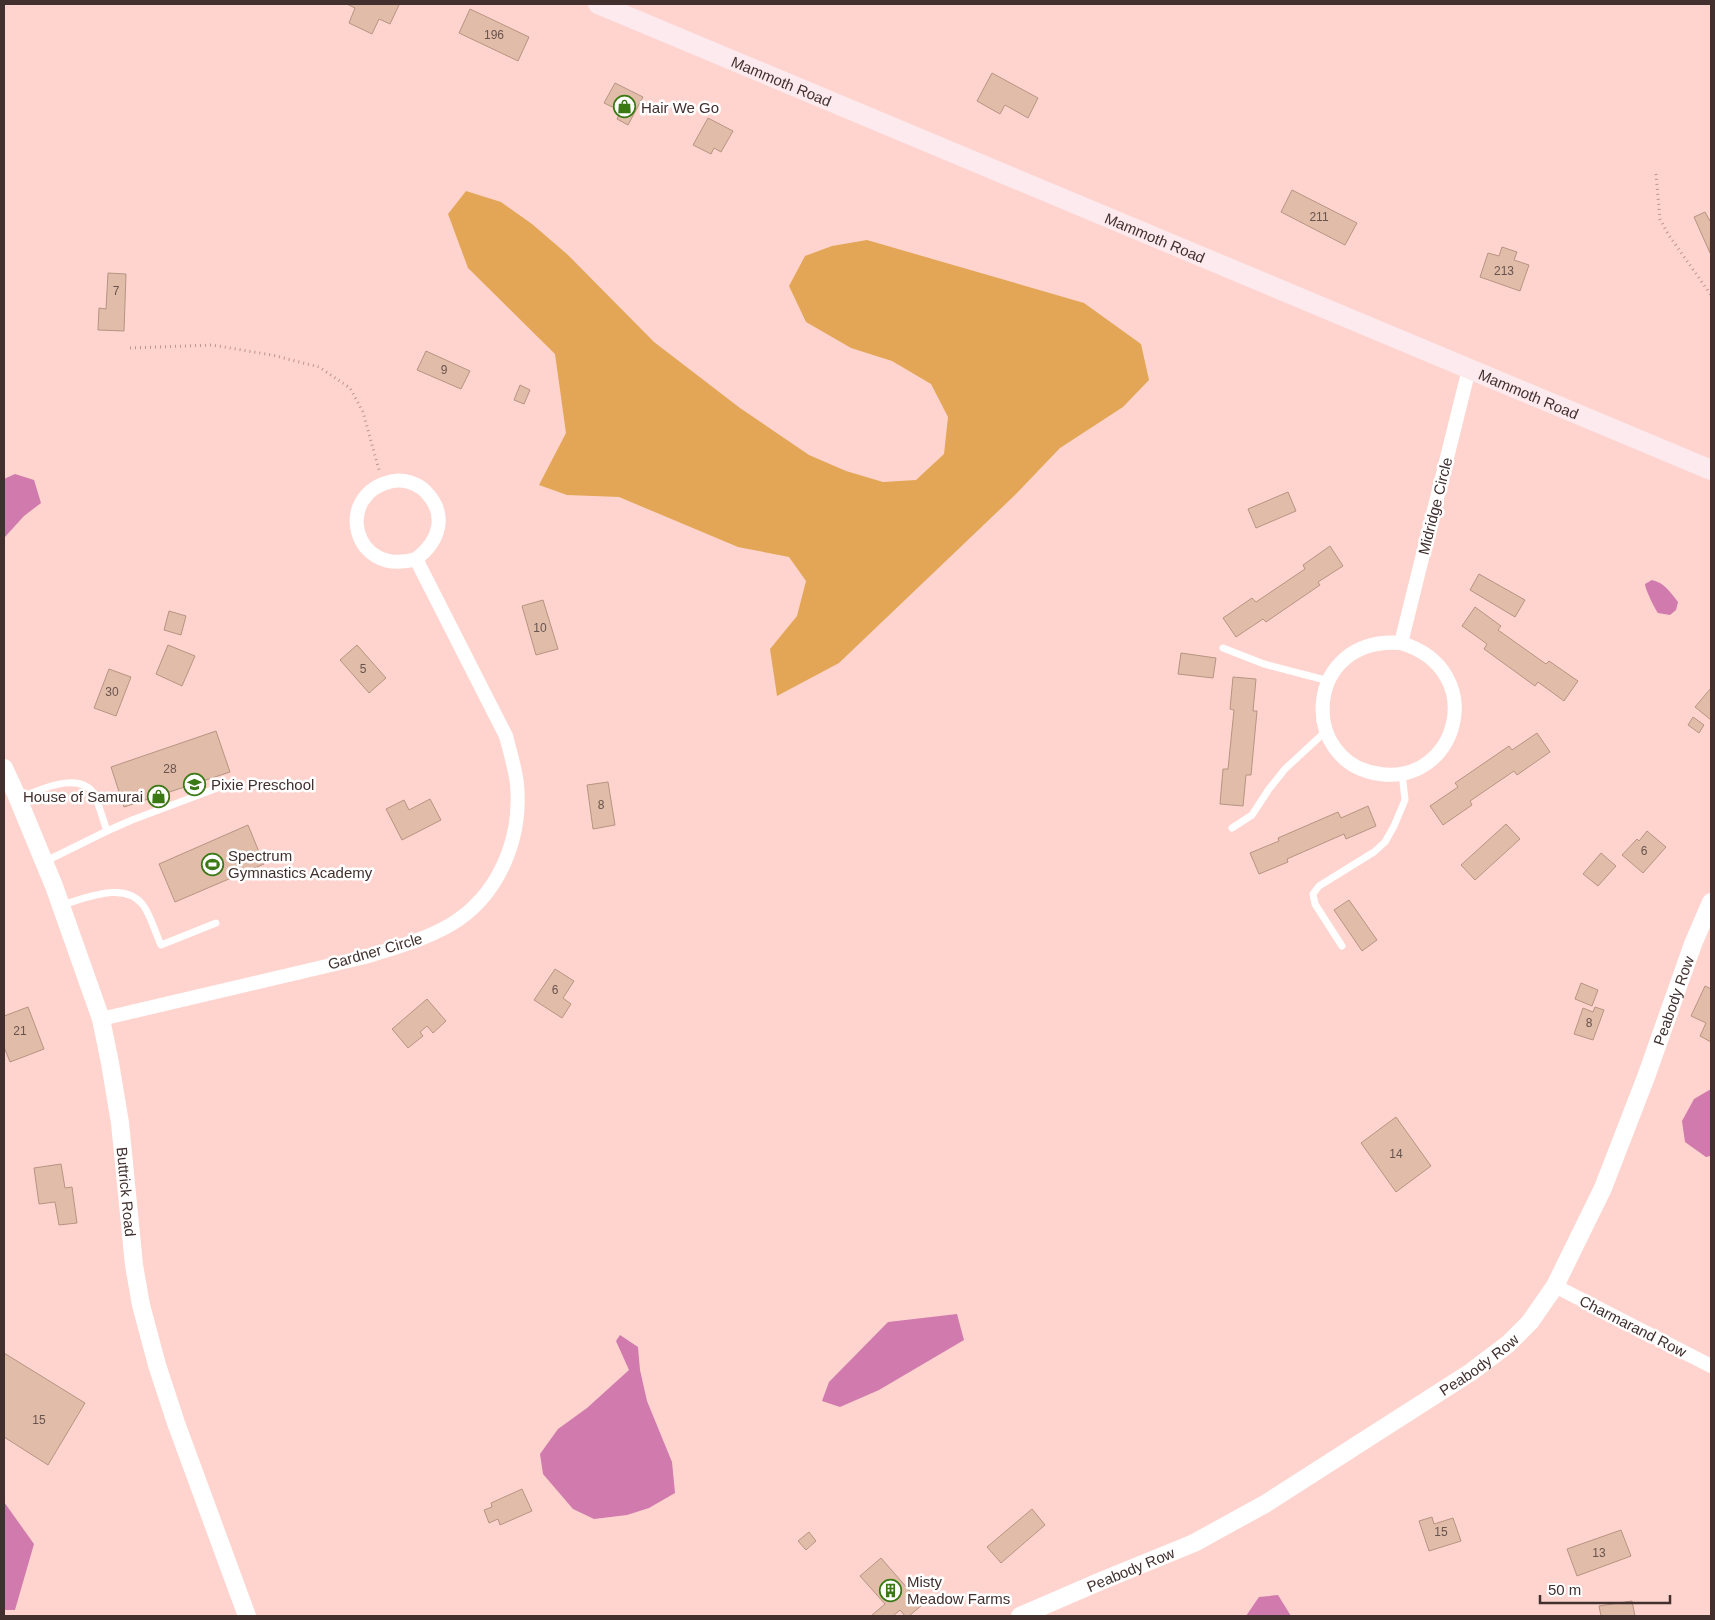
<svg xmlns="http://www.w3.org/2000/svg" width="1715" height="1620" viewBox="0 0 1715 1620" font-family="Arial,sans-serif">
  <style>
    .green { fill: #e3a657 }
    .water { fill: #d07aae }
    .building { fill: #e0bca9; stroke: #b79482 }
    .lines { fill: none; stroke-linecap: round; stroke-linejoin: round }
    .path { stroke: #b89793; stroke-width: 3; stroke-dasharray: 1 4; stroke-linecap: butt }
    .service { stroke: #fff; stroke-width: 7 }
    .minor { stroke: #fff; stroke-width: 14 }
    .tertiary { stroke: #fff; stroke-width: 18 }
    .secondary { stroke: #fceaee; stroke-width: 20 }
    .labels { text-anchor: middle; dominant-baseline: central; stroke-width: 5; stroke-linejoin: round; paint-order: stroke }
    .number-label { font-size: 12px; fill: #69534d }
    .street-label { font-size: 15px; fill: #41302e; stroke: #fff }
    .poi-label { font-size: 15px; fill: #41302e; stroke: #fff; text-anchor: start }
  </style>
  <rect width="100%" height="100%" fill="#ffd4ce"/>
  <polygon class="green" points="466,191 501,202 532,224 568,255 654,342 740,408 809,455 846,471 883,482 916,480 944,454 948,417 931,384 892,361 851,348 806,322 789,286 805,256 832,246 867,240 1084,303 1141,344 1149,380 1123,407 1060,448 1015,495 839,663 777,696 770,649 797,616 806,581 789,557 738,547 619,497 567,495 539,485 566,433 555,354 468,268 448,214"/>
  <g class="water">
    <polygon points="15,474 34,480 41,503 24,516 4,538 4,479"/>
    <path d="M 1652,580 C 1665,583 1670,592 1678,602 L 1676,610 L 1670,615 L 1658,613 C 1655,609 1645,589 1645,584 Z"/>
    <polygon points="1711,1089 1711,1156 1706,1157 1685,1142 1682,1121 1694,1099"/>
    <polygon points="957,1314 964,1340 879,1390 840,1407 822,1401 829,1382 888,1322"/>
    <polygon points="620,1335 638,1347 640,1370 647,1401 672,1462 675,1493 649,1508 627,1515 594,1519 573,1509 543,1474 540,1454 558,1429 587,1408 629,1370 616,1341"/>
    <polygon points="4,1502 34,1544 15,1610 4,1610"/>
    <polygon points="1278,1595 1291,1616 1246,1616 1259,1597"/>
  </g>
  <g class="building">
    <polygon points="347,4 397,4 399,5 390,24 379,19 372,34 349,23 355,8"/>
    <polygon points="470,9 529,37 518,61 459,33"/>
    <polygon points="992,73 1038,98 1028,118 1005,105 1000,114 977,101"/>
    <polygon points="615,83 643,97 628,125 617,119 621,111 604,103"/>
    <polygon points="708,118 733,131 721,152 714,148 711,154 693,145"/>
    <polygon points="1292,190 1357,223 1345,245 1281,212"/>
    <polygon points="1705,212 1710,221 1711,220 1710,253 1694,217"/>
    <polygon points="1502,247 1517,252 1514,260 1529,265 1520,291 1480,277 1488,253 1499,256"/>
    <polygon points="108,273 126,274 124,331 98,330 99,308 106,309"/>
    <polygon points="426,351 470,371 461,389 417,370"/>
    <polygon points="520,385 530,390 524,404 514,400"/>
    <polygon points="1288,492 1296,511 1256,528 1248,509"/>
    <polygon points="1330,546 1343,566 1318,582 1320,585 1266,622 1263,619 1236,637 1223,618 1252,598 1256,602 1305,569 1303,565"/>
    <polygon points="1479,574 1525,600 1515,617 1470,590"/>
    <polygon points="543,600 558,649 536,655 522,606"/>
    <polygon points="1475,607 1501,626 1498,630 1546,664 1549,661 1578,681 1564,701 1538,682 1535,686 1484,649 1487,644 1462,626"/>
    <polygon points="169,611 186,616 181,635 164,630"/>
    <polygon points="168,645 195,656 182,686 156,674"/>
    <polygon points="357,645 386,678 369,693 340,660"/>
    <polygon points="1181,653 1216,658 1213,678 1178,674"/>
    <polygon points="109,669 131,677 116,716 94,708"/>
    <polygon points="1233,677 1256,679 1253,711 1257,711 1251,775 1246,775 1243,806 1220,804 1223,769 1228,769 1234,710 1230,709"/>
    <polygon points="1711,688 1711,720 1695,707"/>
    <polygon points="1693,717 1704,725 1699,733 1688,725"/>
    <polygon points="216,731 230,772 124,807 111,767"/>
    <polygon points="1537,733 1550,752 1517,775 1514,771 1470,801 1472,805 1443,825 1430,806 1458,787 1455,783 1509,746 1512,750"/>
    <polygon points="608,782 615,825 593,829 587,785"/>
    <polygon points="430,799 441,820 402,840 386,809 404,800 409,810"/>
    <polygon points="1368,806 1376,826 1346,839 1344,834 1287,859 1288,862 1259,874 1250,853 1279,841 1278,838 1338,812 1341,818"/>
    <polygon points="1506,824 1520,839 1475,880 1461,865"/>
    <polygon points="248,825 264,864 175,902 159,864"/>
    <polygon points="1647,831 1666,847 1643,873 1622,855 1637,839 1639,841"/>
    <polygon points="1601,853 1616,866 1598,886 1583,874"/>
    <polygon points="1349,900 1377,940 1362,951 1334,910"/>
    <polygon points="555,969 574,981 563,998 571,1004 562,1018 534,1000"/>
    <polygon points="1581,983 1598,990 1592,1006 1575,999"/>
    <polygon points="1705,986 1711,989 1711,1042 1700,1036 1706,1023 1691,1016"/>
    <polygon points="427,999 446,1021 433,1033 427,1026 420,1032 423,1036 408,1048 392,1029"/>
    <polygon points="28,1007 44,1049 10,1062 4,1047 4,1016"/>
    <polygon points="1595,1007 1604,1010 1593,1040 1574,1034 1583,1008 1593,1012"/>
    <polygon points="1396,1117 1431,1166 1396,1192 1361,1143"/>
    <polygon points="61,1164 65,1188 72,1187 77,1223 59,1225 55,1202 39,1204 34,1168"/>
    <polygon points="4,1353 85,1403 48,1465 4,1437"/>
    <polygon points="522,1489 532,1511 500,1525 498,1519 489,1523 484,1510 492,1507 491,1503"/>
    <polygon points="1032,1509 1045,1525 1001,1563 987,1547"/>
    <polygon points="1432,1517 1434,1524 1453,1518 1461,1541 1429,1551 1419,1521"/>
    <polygon points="1621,1530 1631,1556 1577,1576 1567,1549"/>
    <polygon points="809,1532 816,1541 806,1550 798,1541"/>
    <polygon points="881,1558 922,1605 909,1616 905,1616 900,1610 893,1616 871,1616 885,1604 860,1576"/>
    <polygon points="1632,1601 1635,1616 1601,1616 1599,1606"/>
  </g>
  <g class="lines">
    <g class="path">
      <polyline points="1656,174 1660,219 1668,234 1711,295"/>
      <polyline points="130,348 212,345 272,355 319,367 350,388 363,412 379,470"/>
    </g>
    <g class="service">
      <polyline points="1223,648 1264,664 1329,681"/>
      <path d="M 18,799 C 36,791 75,772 92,791 C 97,797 104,823 107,831 L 44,862"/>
      <polyline points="1232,828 1252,815 1269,789 1285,769 1326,731"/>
      <polyline points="107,831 132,820 228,784"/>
      <path d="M 61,905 C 85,899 124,880 143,905 C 151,916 155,932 161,945 L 216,923"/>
      <polyline points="1342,946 1315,904 1313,894 1319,886 1374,852 1385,842 1394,826 1405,800 1402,773"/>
    </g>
    <g class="minor">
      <path d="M 1401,643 C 1490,670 1458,785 1380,774 C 1297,763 1304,635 1401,643 L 1469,369"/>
      <path d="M 101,1019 L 365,957 C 394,948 424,940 450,925 C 499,896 522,839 517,784 C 515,767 510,752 506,736 L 416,559 C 440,541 448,514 425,491 C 417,483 403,479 393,481 C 333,493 352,578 416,559"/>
      <polyline points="1555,1286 1711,1366"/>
    </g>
    <g class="tertiary">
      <path id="s1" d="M 4,768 L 16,794 L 54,886 L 101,1019 L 110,1063 L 120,1123 L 134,1265 L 141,1305 L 157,1365 L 176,1423 L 247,1616"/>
      <path id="s2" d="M 1020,1616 L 1101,1581 L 1194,1543 L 1265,1504 L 1471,1372 L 1508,1344 L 1530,1322 L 1555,1286 L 1603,1188 L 1646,1077 L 1693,944 L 1711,902"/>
    </g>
    <path class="secondary" id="s3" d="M 598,4 L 1711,470"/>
  </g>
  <defs>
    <symbol id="shop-ring" viewBox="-11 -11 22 22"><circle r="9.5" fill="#fff" stroke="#3b7915" stroke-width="1.5"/><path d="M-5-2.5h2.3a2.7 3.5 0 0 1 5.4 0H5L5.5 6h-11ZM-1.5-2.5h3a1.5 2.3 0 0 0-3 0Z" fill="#3b7915"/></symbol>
    <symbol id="school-ring" viewBox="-11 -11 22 22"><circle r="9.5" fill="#fff" stroke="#3b7915" stroke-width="1.5"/><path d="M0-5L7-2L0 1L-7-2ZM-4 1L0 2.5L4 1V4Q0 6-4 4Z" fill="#3b7915"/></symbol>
    <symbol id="stadium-ring" viewBox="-11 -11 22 22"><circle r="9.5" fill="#fff" stroke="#3b7915" stroke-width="1.5"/><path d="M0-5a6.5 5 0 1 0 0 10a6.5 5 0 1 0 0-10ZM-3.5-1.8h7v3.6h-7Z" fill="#3b7915"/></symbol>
    <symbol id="building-ring" viewBox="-11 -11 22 22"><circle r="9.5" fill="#fff" stroke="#3b7915" stroke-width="1.5"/><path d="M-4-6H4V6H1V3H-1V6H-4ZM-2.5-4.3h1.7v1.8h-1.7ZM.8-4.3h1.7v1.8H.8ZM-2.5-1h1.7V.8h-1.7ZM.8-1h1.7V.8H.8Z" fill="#3b7915"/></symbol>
  </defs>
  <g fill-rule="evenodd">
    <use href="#shop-ring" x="612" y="94" width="25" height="25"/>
    <use href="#school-ring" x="182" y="772" width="25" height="25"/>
    <use href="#shop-ring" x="146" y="784" width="25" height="25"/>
    <use href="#stadium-ring" x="200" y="852" width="25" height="25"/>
    <use href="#building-ring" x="878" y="1578" width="25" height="25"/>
  </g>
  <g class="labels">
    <g class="number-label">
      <text x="494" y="35">196</text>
      <text x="1319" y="217">211</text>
      <text x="1504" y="271">213</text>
      <text x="116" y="291">7</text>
      <text x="444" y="370">9</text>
      <text x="540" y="628">10</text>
      <text x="363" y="669">5</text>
      <text x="112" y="692">30</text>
      <text x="170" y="769">28</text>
      <text x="601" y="805">8</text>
      <text x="1644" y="851">6</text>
      <text x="555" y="990">6</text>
      <text x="1589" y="1023">8</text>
      <text x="20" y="1031">21</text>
      <text x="1396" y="1154">14</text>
      <text x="39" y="1420">15</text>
      <text x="1441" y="1532">15</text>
      <text x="1599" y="1553">13</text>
    </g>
    <g class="street-label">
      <text stroke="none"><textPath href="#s3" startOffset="199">Mammoth Road</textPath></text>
      <text stroke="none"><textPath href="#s3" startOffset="604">Mammoth Road</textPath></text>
      <text stroke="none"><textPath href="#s3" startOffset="1009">Mammoth Road</textPath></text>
      <text transform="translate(1435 506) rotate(-76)">Midridge Circle</text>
      <text transform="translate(375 951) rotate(-16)">Gardner Circle</text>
      <text stroke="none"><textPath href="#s2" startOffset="945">Peabody Row</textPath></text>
      <text stroke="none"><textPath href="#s1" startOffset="444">Buttrick Road</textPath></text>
      <text transform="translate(1633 1326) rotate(27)">Charmarand Row</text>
      <text stroke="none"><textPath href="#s2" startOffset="525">Peabody Row</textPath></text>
      <text stroke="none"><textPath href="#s2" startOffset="120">Peabody Row</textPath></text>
    </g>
    <g class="poi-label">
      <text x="641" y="107">Hair We Go</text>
      <text x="211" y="784">Pixie Preschool</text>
      <text x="143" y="796" text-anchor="end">House of Samurai</text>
      <text x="228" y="855">Spectrum<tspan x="228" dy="17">Gymnastics Academy</tspan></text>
      <text x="907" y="1581">Misty<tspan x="907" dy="17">Meadow Farms</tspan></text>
    </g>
  </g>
  <rect width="1715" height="1620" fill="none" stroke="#41302e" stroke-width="10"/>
  <path d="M1540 1595v8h130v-8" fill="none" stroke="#41302e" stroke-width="2.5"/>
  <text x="1548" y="1595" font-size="15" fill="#41302e" stroke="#ffffff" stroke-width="4" paint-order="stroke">50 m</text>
</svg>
